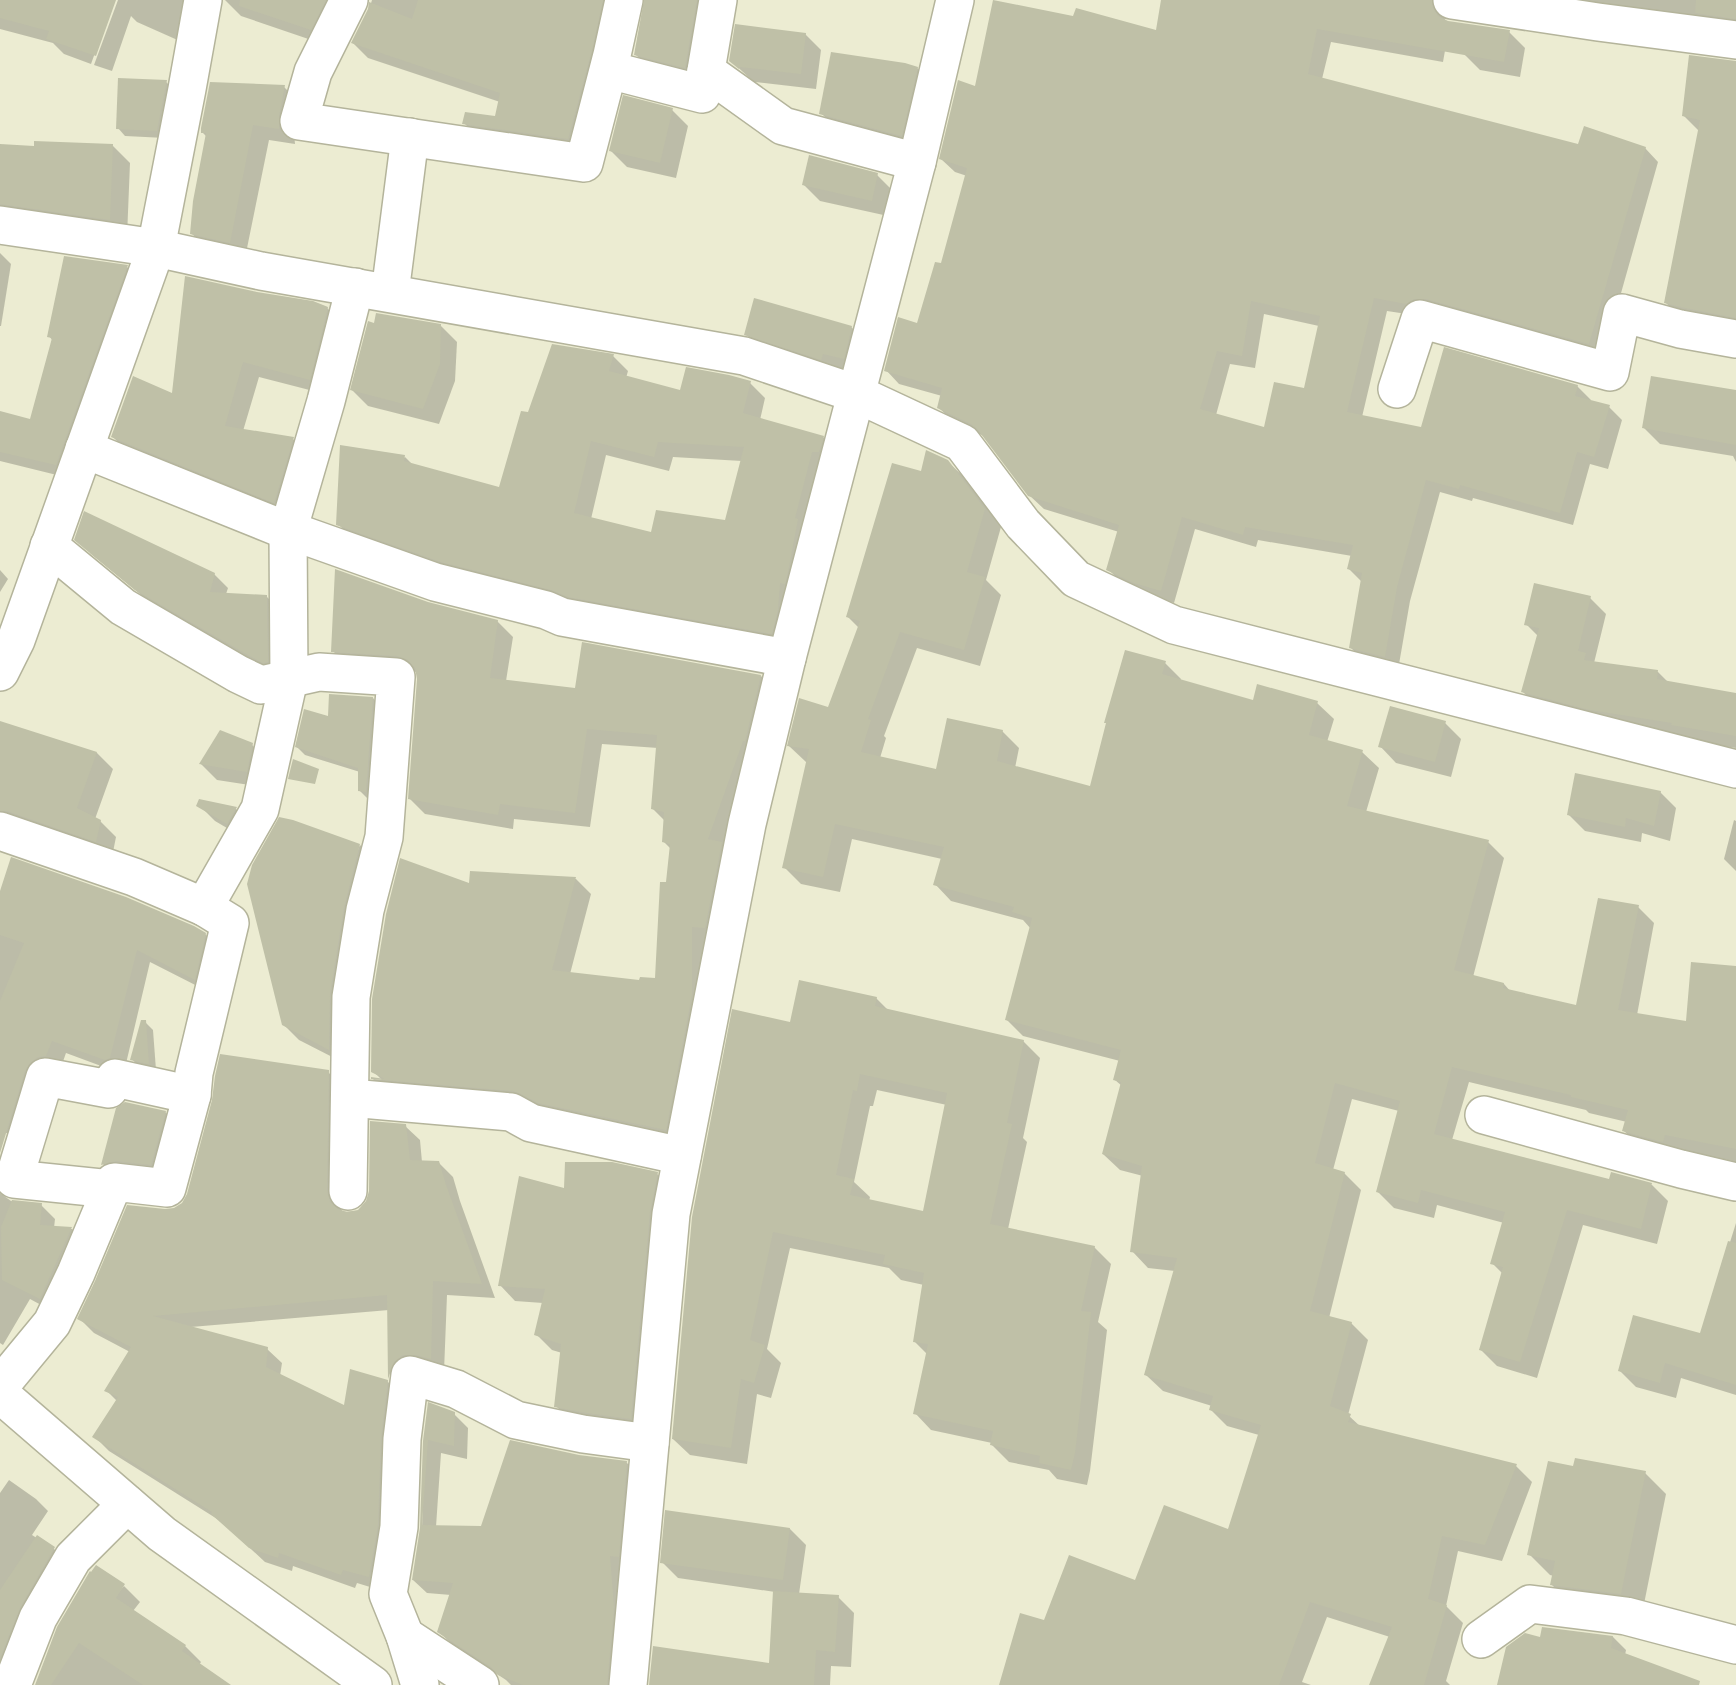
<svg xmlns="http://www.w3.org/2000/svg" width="1736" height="1685" viewBox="0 0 1736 1685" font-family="'Varela Round',sans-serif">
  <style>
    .shadow { fill: #0003; fill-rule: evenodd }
    .building { fill: #bfc0a7; fill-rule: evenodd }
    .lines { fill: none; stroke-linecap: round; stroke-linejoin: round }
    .street-casing { stroke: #b4b49b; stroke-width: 40 }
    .street { stroke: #fff; stroke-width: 37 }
  </style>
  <rect width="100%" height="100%" fill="#ececd2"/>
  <g class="shadow">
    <polygon points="0,0 114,0 91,64 64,54 53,43 0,29"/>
    <polygon points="118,0 205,0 191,46 137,22 131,16 112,71 94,65"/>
    <polygon points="225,0 351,0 326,45 241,16"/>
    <polygon points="372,0 626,0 584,154 480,139 464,123 496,118 500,102 368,58 353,43 369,10"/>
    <polygon points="646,0 720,0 700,82 651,70 635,54"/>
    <path d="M 1163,0 L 1449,0 L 1444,10 L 1445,22 L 1449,28 L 1443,62 L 1331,42 L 1322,79 L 1579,146 L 1645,148 L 1658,162 L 1603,357 L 1420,316 L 1387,311 L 1362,417 L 1422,429 L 1577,386 L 1591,400 L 1590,402 L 1609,407 L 1622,420 L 1608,469 L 1590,464 L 1573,525 L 1473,498 L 1472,501 L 1440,492 L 1410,601 L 1398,670 L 1364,661 L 1351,648 L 1362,582 L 1349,569 L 1352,556 L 1258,540 L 1256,547 L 1195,529 L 1174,603 L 1149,596 L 1122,583 L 1108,569 L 1119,532 L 1044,509 L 1029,495 L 986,437 L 953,421 L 939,408 L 942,396 L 899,384 L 886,370 L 918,325 L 942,265 L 967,176 L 955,172 L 941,159 L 977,88 L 1158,33 ZM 1264,314 L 1319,326 L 1305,390 L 1266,429 L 1216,415 L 1230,364 L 1255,368 Z"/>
    <polygon points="1512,0 1736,0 1736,31"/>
    <polygon points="1509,32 1525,48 1520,77 1480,70 1464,54"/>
    <polygon points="805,34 821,50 816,89 755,82 755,83 731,61"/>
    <polygon points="1736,62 1736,329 1681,318 1665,302 1699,131 1683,115"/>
    <polygon points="917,68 930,82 914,148 835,127 821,113"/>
    <polygon points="166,82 174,90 165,138 125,136 118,128"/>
    <polygon points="284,87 300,103 294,133 295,144 269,140 245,258 208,249 191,233 207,137 202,132"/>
    <polygon points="672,110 688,126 676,178 627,167 611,151"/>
    <polygon points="0,146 36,148 113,146 130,163 127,237 0,232"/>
    <polygon points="877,175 893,191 888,216 820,201 804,185"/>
    <polygon points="0,253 11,264 1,326 0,326"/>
    <polygon points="127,267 140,280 69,478 0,461 0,413 31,422 53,341 49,336"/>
    <polygon points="327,308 343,324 325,394 259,377 243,431 293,439 308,454 290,517 128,452 113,437 174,396"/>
    <polygon points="441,326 457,342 455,381 439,424 368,406 352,390"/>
    <polygon points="851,327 868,343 859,374 839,368 837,375 762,350 746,334"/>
    <path d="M 613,356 L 628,371 L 626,378 L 681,392 L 750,383 L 765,398 L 760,420 L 823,437 L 838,452 L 786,648 L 585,611 L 353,539 L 338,524 L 405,457 L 413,465 L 500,489 L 529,414 ZM 606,455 L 669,471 L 673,457 L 742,461 L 726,522 L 652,534 L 591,519 Z"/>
    <polygon points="1736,392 1736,462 1733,456 1660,444 1644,428"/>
    <polygon points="947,461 965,478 1001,527 986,580 1001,595 980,666 917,648 884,736 886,738 880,758 938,771 1002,731 1019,748 1015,768 1091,788 1165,663 1181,679 1180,681 1254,703 1317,703 1334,719 1327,742 1362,752 1379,768 1366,812 1488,842 1504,858 1473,977 1504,984 1511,992 1578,1007 1638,907 1654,923 1637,1015 1688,1023 1736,968 1736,1165 1732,1161 1681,1150 1641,1147 1624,1131 1627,1122 1589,1113 1586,1110 1469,1082 1452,1140 1611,1181 1652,1185 1668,1201 1657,1244 1583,1225 1537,1378 1497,1366 1481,1350 1503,1274 1492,1263 1504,1223 1437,1205 1434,1218 1394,1208 1378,1192 1399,1111 1352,1099 1333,1170 1344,1173 1361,1190 1329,1318 1351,1323 1368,1340 1348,1415 1362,1428 1516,1466 1532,1482 1502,1561 1458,1551 1446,1606 1463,1623 1446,1681 1450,1685 1371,1685 1390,1637 1327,1617 1302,1682 1311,1685 1001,1685 1045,1622 1136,1582 1229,1532 1259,1435 1227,1426 1211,1410 1212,1406 1163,1391 1146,1375 1175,1271 1148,1268 1132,1251 1143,1176 1120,1170 1103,1154 1122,1086 1115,1080 1120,1061 1023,1036 1007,1020 1031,929 1023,920 951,901 935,884 942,859 852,839 840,892 801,884 784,867 808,762 806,762 789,746 829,709 859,628 848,617 922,473"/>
    <polygon points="90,553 214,574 228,588 226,594 267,597 281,611 281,676 264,669 151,603"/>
    <polygon points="0,570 8,579 0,592"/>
    <polygon points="1590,598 1606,614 1594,663 1658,672 1669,683 1736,695 1736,748 1689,740 1539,708 1523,692 1539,637 1526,624"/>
    <polygon points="427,603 497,621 513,637 506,681 576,690 761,676 776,692 681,1145 388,1094 373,1079 382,1080 373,1071 470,885 472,873 576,879 591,894 570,974 641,982 657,980 671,849 664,842 665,821 653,809 658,748 602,744 590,827 514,819 513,829 425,814 410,799 418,672 348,667 333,651"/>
    <polygon points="373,698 380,706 373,799 367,798 359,790 360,772 305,755 297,747 330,718"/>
    <polygon points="0,723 97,753 113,769 95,819 100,821 116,837 112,857 0,833"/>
    <polygon points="1445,723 1461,739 1451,777 1396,763 1380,746"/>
    <polygon points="252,745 268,761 262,787 217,780 201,764"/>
    <polygon points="1660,792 1676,808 1670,841 1642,833 1641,842 1585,831 1569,815"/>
    <polygon points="200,801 236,809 252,825 244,838 215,821 199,805"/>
    <polygon points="1734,820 1736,821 1736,871 1724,859"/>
    <polygon points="360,845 375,861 344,1063 299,1040 284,1025"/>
    <polygon points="0,896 205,934 219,948 209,992 150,962 124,1072 120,1073 66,1053 60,1070 22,1138 0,1131"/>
    <path d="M 876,998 L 890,1012 L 1023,1041 L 1040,1058 L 1023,1138 L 1027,1142 L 1008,1229 L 1094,1247 L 1111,1264 L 1098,1322 L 1107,1330 L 1090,1471 L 1087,1485 L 1057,1479 L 1049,1470 L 1009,1462 L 992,1445 L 992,1443 L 931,1430 L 915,1413 L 927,1354 L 915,1342 L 924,1285 L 901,1280 L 889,1268 L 790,1248 L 767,1349 L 781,1363 L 771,1398 L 757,1394 L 747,1464 L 690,1455 L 673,1439 L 792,1024 ZM 877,1090 L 947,1105 L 924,1213 L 869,1201 L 870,1197 L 854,1182 L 870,1106 L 873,1106 Z"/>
    <polygon points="145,1022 153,1030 156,1070 139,1067 132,1059"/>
    <polygon points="328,1072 342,1086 341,1206 342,1212 358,1211 368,1202 405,1126 420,1140 422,1162 438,1162 453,1177 460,1201 495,1298 447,1295 444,1372 403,1391 390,1378 389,1310 191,1327 267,1349 282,1363 280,1376 346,1408 387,1381 402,1396 383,1591 357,1583 355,1588 293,1566 292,1571 265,1562 222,1522 109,1451 95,1437 117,1401 107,1391 130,1352 94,1333 79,1318 165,1211 174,1209 183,1204"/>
    <polygon points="165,1112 181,1128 167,1180 118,1180 103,1164"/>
    <polygon points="657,1174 673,1190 646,1434 572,1422 556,1406 562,1353 552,1350 536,1334 543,1303 515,1301 500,1285"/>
    <polygon points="0,1193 11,1201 41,1205 55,1219 54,1228 72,1229 85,1242 54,1312 30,1299 3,1345 0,1343"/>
    <polygon points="1736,1223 1736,1395 1681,1378 1676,1398 1636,1387 1620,1371 1701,1335"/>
    <polygon points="454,1414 468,1428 467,1459 441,1453 436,1527 482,1528 578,1456 627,1463 640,1477 621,1685 511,1685 506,1680 453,1645 439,1632 451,1595 427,1593 413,1580 422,1528 425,1441"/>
    <polygon points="1575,1468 1645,1473 1666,1494 1642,1614 1573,1606 1552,1585 1554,1576 1550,1575 1529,1554"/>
    <polygon points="9,1480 36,1499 48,1511 32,1535 54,1549 66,1561 0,1685 0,1493"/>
    <polygon points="790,1529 806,1545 799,1594 838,1597 854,1613 851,1667 831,1666 830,1685 651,1685 771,1665 775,1592 678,1578 662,1562"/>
    <polygon points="124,1586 140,1602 133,1611 185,1646 201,1662 199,1665 228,1685 36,1685"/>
    <polygon points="1613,1637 1626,1650 1625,1655 1647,1685 1499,1685 1542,1639"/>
  </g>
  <g class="building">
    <polygon points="0,0 116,0 96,56 46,39 49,31 0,18"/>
    <polygon points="240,0 326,0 311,30 239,6"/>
    <polygon points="418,0 603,0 592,50 568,139 462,124 465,112 495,116 500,93 351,43 368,9 369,2 412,19"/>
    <polygon points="644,0 697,0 685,68 634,55"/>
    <path d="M 993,0 L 1073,16 L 1076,8 L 1156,30 L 1161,0 L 1432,0 L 1433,8 L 1438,16 L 1448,21 L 1510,30 L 1504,62 L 1317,29 L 1308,74 L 1578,144 L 1584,126 L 1646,147 L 1589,344 L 1426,299 L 1414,299 L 1406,304 L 1374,298 L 1347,412 L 1421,427 L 1444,347 L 1578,385 L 1575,396 L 1610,405 L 1594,457 L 1577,452 L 1560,513 L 1460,485 L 1459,489 L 1426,480 L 1397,587 L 1385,657 L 1349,648 L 1362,573 L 1347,569 L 1353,545 L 1245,527 L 1243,535 L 1182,517 L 1161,591 L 1134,583 L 1106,570 L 1119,525 L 1028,496 L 978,430 L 971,424 L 937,408 L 942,388 L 884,371 L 898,317 L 917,323 L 935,262 L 941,263 L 967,168 L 939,159 L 958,80 L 975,86 ZM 1251,301 L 1320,316 L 1304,388 L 1274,382 L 1264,427 L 1200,409 L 1217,351 L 1242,356 Z"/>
    <polygon points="1696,0 1736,0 1736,19 1695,13"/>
    <polygon points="735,24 806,33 801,74 740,67 739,69 729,61"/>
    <polygon points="831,52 905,63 918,67 902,136 819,114"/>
    <polygon points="1689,55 1736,61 1736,318 1685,308 1664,303 1700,120 1682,116"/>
    <polygon points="118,78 167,80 157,131 116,129"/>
    <polygon points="210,82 285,85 279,116 279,129 253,125 230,243 190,234 193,201 206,133 201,133 201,128"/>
    <polygon points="623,95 673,108 660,163 609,151"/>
    <polygon points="34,141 113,144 110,220 0,204 0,144 34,146"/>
    <polygon points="809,155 878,173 872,201 802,185"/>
    <polygon points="64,256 128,265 56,465 0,452 0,411 30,419 52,338 47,337"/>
    <polygon points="185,276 257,292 313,301 328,307 310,380 243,362 225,426 294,437 274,503 111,437 133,376 172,393"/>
    <polygon points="754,298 852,326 844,359 823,354 821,360 744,335"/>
    <polygon points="376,313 441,324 440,364 423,409 350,390 368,321 374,323"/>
    <path d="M 552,344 L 614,354 L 609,371 L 680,390 L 686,367 L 729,375 L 751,381 L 743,413 L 824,436 L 819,452 L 812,452 L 795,518 L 798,519 L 788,572 L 785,584 L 780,583 L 778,610 L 772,634 L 568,597 L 551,590 L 441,562 L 336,525 L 340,445 L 405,455 L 404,461 L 499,487 L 521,411 L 528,412 ZM 591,441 L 654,457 L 658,442 L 744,447 L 725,520 L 656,510 L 651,532 L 574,513 Z"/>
    <polygon points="1651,376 1736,390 1736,445 1642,428"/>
    <polygon points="926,450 948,460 985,509 967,572 985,577 964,650 900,632 868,719 871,720 861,752 936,769 947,718 1003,730 997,761 1090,786 1106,723 1104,723 1125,650 1166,661 1162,674 1253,700 1257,684 1318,701 1309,735 1363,750 1347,806 1489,840 1454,970 1504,983 1503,988 1576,1005 1598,898 1639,905 1618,1010 1686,1021 1691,962 1736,966 1736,1149 1665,1135 1663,1142 1622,1131 1628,1110 1571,1097 1571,1095 1452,1067 1434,1134 1609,1179 1611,1172 1652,1183 1641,1229 1567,1210 1520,1362 1479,1350 1503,1267 1490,1264 1505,1212 1421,1190 1418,1203 1376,1192 1400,1101 1335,1083 1315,1163 1345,1172 1310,1311 1352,1322 1330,1406 1351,1414 1348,1422 1517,1464 1485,1545 1442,1536 1428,1599 1447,1605 1424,1685 1369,1685 1392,1627 1310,1602 1279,1685 999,1685 1020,1613 1044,1620 1069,1555 1135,1580 1164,1505 1228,1529 1261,1425 1209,1410 1213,1396 1144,1375 1177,1258 1130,1252 1142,1166 1102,1154 1121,1082 1113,1080 1121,1050 1005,1020 1032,918 1012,912 1014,907 933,885 944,847 835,824 823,877 782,868 809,749 787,746 799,698 828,707 860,621 846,617 892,463 921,471"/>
    <polygon points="84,511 215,573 210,592 267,595 268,662 263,663 248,655 135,590 74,540"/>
    <polygon points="335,569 428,602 498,620 490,678 575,688 582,642 761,675 745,741 743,741 708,839 722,842 705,928 692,927 692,994 666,1130 538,1103 521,1094 513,1091 371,1079 371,1077 385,1079 371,1072 372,999 386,914 400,858 469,883 470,871 576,877 552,970 639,980 640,977 655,978 660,882 666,882 670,844 662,842 664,812 651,809 657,735 587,729 575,813 500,804 498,815 408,799 417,679 415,668 408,660 397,656 331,652"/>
    <polygon points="1534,583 1591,596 1578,651 1586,653 1584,660 1658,670 1657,679 1736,693 1736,736 1671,725 1672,723 1590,710 1521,692 1539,628 1524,625"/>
    <polygon points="329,694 373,697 366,792 358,791 358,768 295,747 304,709 328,716"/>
    <polygon points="1390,706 1446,721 1435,762 1378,747"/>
    <polygon points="0,721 97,752 77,808 101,820 96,842 7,811 0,811"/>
    <polygon points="220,730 253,743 247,772 199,764"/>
    <polygon points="293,759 319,769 315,784 288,779"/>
    <polygon points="1575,773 1661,791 1654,826 1626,818 1625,827 1567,815"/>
    <polygon points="199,799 237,807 227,824 196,806"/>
    <polygon points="279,817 293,820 360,844 344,907 330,994 329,1050 282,1025 247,884 252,865"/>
    <polygon points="11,857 126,897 194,926 206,933 195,980 137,950 110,1058 105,1060 52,1041 46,1056 38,1057 30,1063 25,1071 0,1153 0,1001 24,943 0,935 0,891"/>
    <path d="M 799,980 L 877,997 L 875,1006 L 1024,1040 L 1007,1123 L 1012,1124 L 990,1224 L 1095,1246 L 1081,1311 L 1091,1312 L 1075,1453 L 1071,1470 L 1039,1463 L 1040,1456 L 990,1445 L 993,1431 L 913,1414 L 928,1344 L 913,1342 L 924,1273 L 883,1264 L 885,1255 L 773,1232 L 750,1340 L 765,1345 L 754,1383 L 741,1379 L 731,1448 L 672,1439 L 692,1217 L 732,1009 L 790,1022 ZM 860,1074 L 947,1093 L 923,1211 L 850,1195 L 854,1179 L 836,1175 L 853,1090 L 857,1091 Z"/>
    <polygon points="141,1020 146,1020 149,1064 130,1060"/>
    <polygon points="220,1054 329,1070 327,1191 330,1202 338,1209 347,1212 358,1210 366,1201 369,1191 370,1121 406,1124 410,1160 439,1161 446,1185 482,1284 433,1281 431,1359 416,1355 403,1355 394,1362 388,1379 387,1295 153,1316 268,1347 266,1367 344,1405 350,1369 388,1380 381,1438 378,1525 369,1577 343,1570 341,1575 279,1553 278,1558 249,1548 211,1514 212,1512 92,1437 118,1397 104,1391 131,1347 77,1319 95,1281 127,1205 165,1209 174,1208 182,1203 187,1194 212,1100 215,1076"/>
    <polygon points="125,1102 166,1111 151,1165 116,1161 101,1165 116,1108"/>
    <polygon points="565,1162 612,1162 658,1172 650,1212 631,1419 587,1413 554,1407 561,1344 534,1335 545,1289 498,1286 519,1176 564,1188"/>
    <polygon points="12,1200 42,1203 40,1225 72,1227 40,1299 2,1280 1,1227"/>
    <polygon points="1728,1241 1736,1243 1736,1385 1665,1363 1660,1383 1618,1371 1633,1315 1700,1333"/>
    <polygon points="428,1402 455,1412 454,1446 428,1440 422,1525 481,1526 510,1440 579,1455 627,1461 619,1557 610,1556 614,1608 607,1685 523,1685 498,1675 491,1667 437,1632 453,1583 412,1580 420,1528 423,1441"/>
    <polygon points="1575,1458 1646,1471 1621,1594 1550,1585 1555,1561 1527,1555 1548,1461 1573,1466"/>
    <polygon points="665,1510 790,1528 783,1580 660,1563"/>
    <polygon points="37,1535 55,1547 20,1608 0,1658 0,1590"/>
    <polygon points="96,1565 125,1584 116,1598 186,1645 182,1651 231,1685 143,1685 79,1643 51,1685 35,1685 57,1627 90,1571 91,1572"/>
    <polygon points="773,1591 839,1595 835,1652 816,1650 814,1685 649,1685 653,1646 769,1663"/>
    <polygon points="1542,1627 1613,1636 1611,1648 1700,1681 1699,1685 1497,1685 1506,1647 1525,1633 1540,1637"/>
  </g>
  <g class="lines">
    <defs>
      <g id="street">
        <polyline points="349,0 313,72 299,121 584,163 612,55 624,0"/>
        <polyline points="1452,0 1598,22 1736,40"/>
        <polyline points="609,70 702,94 718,0"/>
        <polyline points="706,71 783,126 917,162"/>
        <polyline points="0,225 156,248 261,271 744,356 857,394 962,443 1023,524 1076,579 1174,625 1736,769"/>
        <polyline points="390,293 410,137"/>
        <polyline points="1397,389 1420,319 1610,372 1622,313 1680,329 1736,339"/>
        <polyline points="84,449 288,531 326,401 355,287"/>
        <polyline points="280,527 435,582 546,610 562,617 787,658"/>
        <polyline points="49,546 123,607 238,674 261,685 319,672 396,677 384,837 365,910 351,997 348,1191"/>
        <polyline points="0,672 16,640 156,248 187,89 203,0"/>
        <polyline points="0,831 134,877 204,907 260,809 289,679 288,531"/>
        <polyline points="350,1098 511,1112 531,1123 682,1156"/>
        <polyline points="1484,1115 1681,1169 1736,1182"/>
        <polyline points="111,1189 14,1179 45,1077 109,1089 115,1078 192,1095"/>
        <polyline points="0,1386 52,1323 76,1273 114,1182 167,1188 192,1095 194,1073 230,923 204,907"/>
        <polyline points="0,1394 162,1534 373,1685"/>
        <polyline points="405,1636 480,1685"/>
        <polyline points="1481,1639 1530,1604 1626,1616 1736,1645"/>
        <polyline points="12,1685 38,1618 73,1558 127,1504"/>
        <polyline points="420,1685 405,1636 388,1594 399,1527 402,1439 410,1375 456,1389 516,1420 583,1434 650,1443"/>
        <polyline points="628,1685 671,1214 747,824 787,658 917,162 955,0"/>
      </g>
    </defs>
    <use href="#street" class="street-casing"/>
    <use href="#street" class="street"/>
  </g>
</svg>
